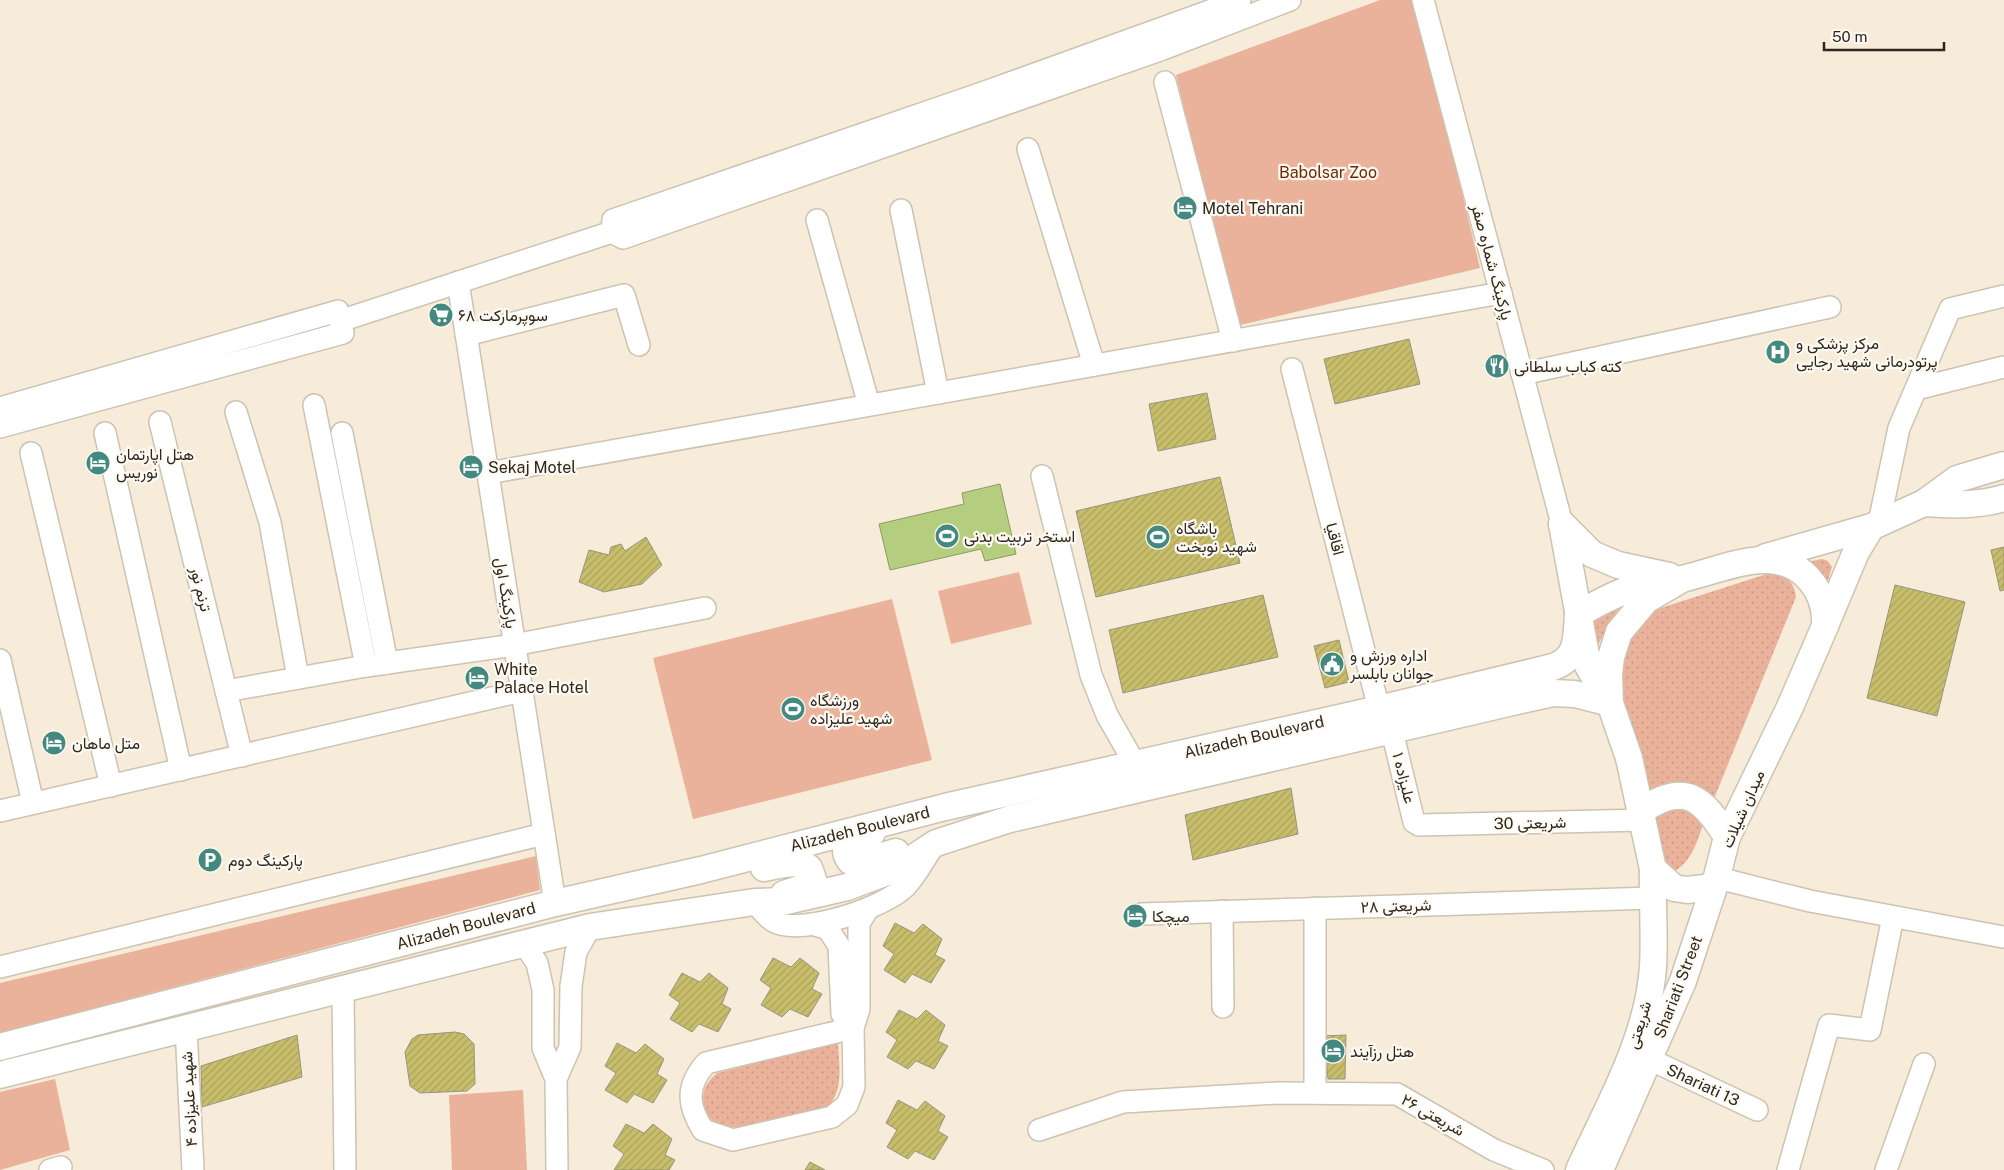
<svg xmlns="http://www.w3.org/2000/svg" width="2004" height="1170" viewBox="0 0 2004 1170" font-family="'Public Sans',Vazirmatn,sans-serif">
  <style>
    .grass { fill: url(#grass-dots) }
    .park { fill: #eab29b }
    .water { fill: #b5cd7f; stroke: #8c9c63 }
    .building { fill: url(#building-hatch); stroke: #979582 }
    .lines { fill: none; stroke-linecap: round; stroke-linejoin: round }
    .minor-casing { stroke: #cdc3b1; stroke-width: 24 }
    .major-casing { stroke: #cdc3b1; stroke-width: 29 }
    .minor { stroke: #fff; stroke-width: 21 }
    .major { stroke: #fff; stroke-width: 26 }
    .labels { text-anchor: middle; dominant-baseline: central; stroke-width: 4.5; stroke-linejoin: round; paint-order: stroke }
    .park-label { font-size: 16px; fill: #6e2803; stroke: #fefaf2 }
    .poi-label { font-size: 16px; fill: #2c2821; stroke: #fefaf2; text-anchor: start }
    .street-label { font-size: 16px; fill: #2c2821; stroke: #fefaf2 }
  </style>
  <defs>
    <pattern id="grass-dots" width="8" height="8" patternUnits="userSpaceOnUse" patternTransform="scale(1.25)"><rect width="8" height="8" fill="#eab29b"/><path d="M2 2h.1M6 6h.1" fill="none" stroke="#c99985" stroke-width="1.8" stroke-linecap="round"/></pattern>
    <pattern id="building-hatch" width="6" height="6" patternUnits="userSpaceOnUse" patternTransform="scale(1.25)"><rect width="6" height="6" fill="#c7bd6a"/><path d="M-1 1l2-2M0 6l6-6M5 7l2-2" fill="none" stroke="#aba25c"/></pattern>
  </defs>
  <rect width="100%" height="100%" fill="#f6ecd9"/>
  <g class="grass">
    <polygon points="1822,559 1828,561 1832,567 1826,587 1807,562"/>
    <path d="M 1770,573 C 1785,574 1794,581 1796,597 L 1711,806 L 1643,800 L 1617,696 L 1624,640 L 1645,613 Z"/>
    <polygon points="1621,605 1593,653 1591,615"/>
    <path d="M 1664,809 C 1678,809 1695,810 1703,824 C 1698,841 1690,864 1673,872 L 1663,867 L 1654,817 Z"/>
    <path d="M 838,1042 C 839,1064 844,1090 828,1107 C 801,1114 712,1150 704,1106 C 701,1091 706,1083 717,1073 Z"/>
  </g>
  <g class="park">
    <polygon points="1380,0 1416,0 1480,268 1236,326 1176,75"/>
    <polygon points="1019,572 1032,624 951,644 938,591"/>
    <polygon points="892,599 932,760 693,819 653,658"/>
    <polygon points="536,856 540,890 0,1033 0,983"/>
    <polygon points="55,1079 70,1150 0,1170 0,1092"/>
    <polygon points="523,1090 527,1170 452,1170 449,1095"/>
  </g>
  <polygon class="water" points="1000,484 1016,554 985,561 981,549 890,570 879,524 964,504 962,493"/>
  <g class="building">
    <polygon points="1409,339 1420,384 1335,404 1324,359"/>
    <polygon points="1207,393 1216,439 1158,451 1149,404"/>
    <polygon points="1220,477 1240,563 1096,597 1076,511"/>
    <polygon points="646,537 662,565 642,584 604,592 579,582 589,550 609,555 611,547 621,544 625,551"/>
    <polygon points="2004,547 2004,590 2000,591 1991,550"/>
    <polygon points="1895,585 1965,602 1937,716 1867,698"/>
    <polygon points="1263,595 1278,657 1123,693 1109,630"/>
    <polygon points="1339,640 1349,682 1325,688 1314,646"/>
    <polygon points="1291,788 1298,834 1193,860 1185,815"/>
    <polygon points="895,923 914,933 923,924 942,939 935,955 945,960 931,983 912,974 905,983 884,970 894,954 883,946"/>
    <polygon points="773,958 791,967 800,958 819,973 812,989 822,994 808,1017 790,1009 782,1017 761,1005 771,988 760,980"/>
    <polygon points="682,973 700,982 709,973 728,988 722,1004 731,1009 718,1032 699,1024 692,1032 670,1019 680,1003 669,995"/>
    <polygon points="899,1010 917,1019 926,1010 945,1025 938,1041 948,1046 934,1069 916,1061 908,1069 887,1057 897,1040 886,1032"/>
    <polygon points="455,1032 464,1034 474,1044 475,1084 467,1091 420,1093 410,1086 405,1052 412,1039 418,1035"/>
    <polygon points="297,1035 302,1077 202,1107 201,1066"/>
    <polygon points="1346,1035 1345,1079 1328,1079 1327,1067 1319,1067 1320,1036"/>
    <polygon points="617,1043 636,1053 645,1044 664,1059 657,1074 667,1080 653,1103 634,1094 627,1103 605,1090 616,1073 605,1066"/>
    <polygon points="898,1100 917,1110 925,1101 945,1116 938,1131 948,1137 934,1160 915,1151 908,1159 887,1147 897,1130 886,1123"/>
    <polygon points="626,1124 644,1133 653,1124 672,1139 665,1155 675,1160 669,1170 614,1170 624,1154 613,1146"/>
    <polygon points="810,1162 825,1170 805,1170"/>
  </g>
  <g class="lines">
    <defs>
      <g id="minor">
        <polyline points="1240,0 985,92 613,220 612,232 623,238 1163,49 1290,0"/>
        <polyline points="1423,0 1562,524"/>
        <polyline points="1165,82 1233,341"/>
        <polyline points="1028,149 1094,365"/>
        <polyline points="901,210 938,393"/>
        <polyline points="817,220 869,405"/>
        <polyline points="458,282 555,903"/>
        <polyline points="340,321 612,232"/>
        <polyline points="466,335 624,295 639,345"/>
        <polyline points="1292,369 1379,709"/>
        <polyline points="1522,374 1830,307"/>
        <polyline points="1916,389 2004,367"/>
        <polyline points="314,405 366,666"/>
        <polyline points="0,408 338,311 343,333 0,427"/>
        <polyline points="236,412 270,522 298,678"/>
        <polyline points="160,422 242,756"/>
        <polyline points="105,433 181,770"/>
        <polyline points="342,433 387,663"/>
        <polyline points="31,453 111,786"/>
        <polyline points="488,473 1501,293"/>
        <polyline points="1042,476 1091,675 1107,715 1135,764"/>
        <polyline points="1879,523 1899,428 1950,309 2004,296"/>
        <polyline points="0,660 33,803"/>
        <polyline points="226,691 366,666 514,645 705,608"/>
        <polyline points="1392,731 1414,822 1419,825 1643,820"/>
        <polyline points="0,811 522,691"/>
        <polyline points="1718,878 1810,901 2003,937"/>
        <path d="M 754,902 C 760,908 766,916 773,921 C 800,937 886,907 906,886 C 916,875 924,860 932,848"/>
        <polyline points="1222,911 1223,1007"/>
        <polyline points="1141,914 1652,898"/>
        <polyline points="812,924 828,929 839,946 842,1014 853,1028"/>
        <polyline points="524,944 537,963 543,990 543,1048 556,1079 557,1170"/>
        <polyline points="0,967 544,834"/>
        <polyline points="343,989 345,1170"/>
        <polyline points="186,1028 193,1170"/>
        <path d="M 853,1028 L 854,1087 L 847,1105 L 832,1117 L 733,1140 L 703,1130 C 687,1105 686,1086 706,1063 Z"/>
        <polyline points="853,1028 859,1009 859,923 868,909"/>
        <polyline points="1649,1059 1757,1110"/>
        <polyline points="556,1079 570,1047 571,986 576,952 590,927"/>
        <polyline points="1315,1093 1315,908"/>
        <polyline points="1039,1130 1123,1102 1278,1093 1397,1094 1494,1150 1543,1170"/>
        <polyline points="50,1170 61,1167"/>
        <polyline points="1788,1170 1829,1025 1870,1030 1893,917"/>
        <polyline points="1886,1170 1924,1064"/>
      </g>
      <g id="major">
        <path d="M 1924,503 C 1952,505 1977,506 2004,498"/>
        <polyline points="1562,524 1588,666 1608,700"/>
        <polyline points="1562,524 1592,554 1618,565 1669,576"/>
        <polyline points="1766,557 1871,527 1924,503 1957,479 2004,465"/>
        <polyline points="1825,626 1856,552 1871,527"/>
        <path d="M 1641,811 C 1685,781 1703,798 1727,837"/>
        <path d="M 872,833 C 858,837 837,843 850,861 L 866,861 L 896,852"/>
        <path d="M 764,868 C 777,866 798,858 809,868 L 813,879 L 809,886 L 784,894"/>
        <path d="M 0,1047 L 555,903 L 701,870 L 945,807 L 1379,709 L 1553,667 C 1579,658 1576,637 1578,614 C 1597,604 1617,592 1637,587 C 1653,582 1670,582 1686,578 C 1727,568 1778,542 1810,580 C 1822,594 1826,609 1825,626 L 1790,707 L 1727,837 L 1715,884 L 1705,888 L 1687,890 L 1674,888 L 1653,869 L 1629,758 L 1610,703 L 1609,675 L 1611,657 L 1619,632 L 1646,600 L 1682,579"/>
        <polyline points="0,1075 590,927 754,902 786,901 847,887 898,868 936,843 1010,819 1517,701 1553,693 1575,694 1610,703"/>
        <path d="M 1579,1170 C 1608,1106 1648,1039 1653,967 C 1655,935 1652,901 1653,869"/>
        <polyline points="1600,1170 1683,981 1715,884"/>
      </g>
    </defs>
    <use href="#minor" class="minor-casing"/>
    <use href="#major" class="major-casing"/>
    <use href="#minor" class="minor"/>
    <use href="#major" class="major"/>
  </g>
  <defs>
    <symbol id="hotel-disc" viewBox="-11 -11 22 22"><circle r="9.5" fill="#44897f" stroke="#fefaf2"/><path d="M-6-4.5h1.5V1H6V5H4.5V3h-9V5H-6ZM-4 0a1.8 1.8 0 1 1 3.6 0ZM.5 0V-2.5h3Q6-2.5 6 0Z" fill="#fff"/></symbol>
    <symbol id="supermarket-disc" viewBox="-11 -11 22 22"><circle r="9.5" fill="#44897f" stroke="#fefaf2"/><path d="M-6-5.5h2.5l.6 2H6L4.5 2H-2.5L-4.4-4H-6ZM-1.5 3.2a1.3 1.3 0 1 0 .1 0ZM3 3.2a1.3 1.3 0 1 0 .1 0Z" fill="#fff"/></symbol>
    <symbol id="hospital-disc" viewBox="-11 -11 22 22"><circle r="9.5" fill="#44897f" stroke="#fefaf2"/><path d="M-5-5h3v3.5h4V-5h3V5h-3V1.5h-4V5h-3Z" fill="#fff"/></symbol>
    <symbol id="restaurant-disc" viewBox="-11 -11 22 22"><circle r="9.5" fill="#44897f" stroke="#fefaf2"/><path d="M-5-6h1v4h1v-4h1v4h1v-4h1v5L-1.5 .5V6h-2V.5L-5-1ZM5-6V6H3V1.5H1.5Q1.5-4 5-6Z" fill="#fff"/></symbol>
    <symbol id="stadium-disc" viewBox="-11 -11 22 22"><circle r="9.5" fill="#44897f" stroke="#fefaf2"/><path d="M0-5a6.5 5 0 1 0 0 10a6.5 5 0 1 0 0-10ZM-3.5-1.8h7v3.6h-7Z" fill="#fff"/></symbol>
    <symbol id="civic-disc" viewBox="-11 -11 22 22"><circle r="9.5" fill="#44897f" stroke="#fefaf2"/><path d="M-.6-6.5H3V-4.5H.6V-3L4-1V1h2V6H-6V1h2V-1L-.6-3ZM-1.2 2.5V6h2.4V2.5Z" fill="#fff"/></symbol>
    <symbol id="parking-disc" viewBox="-11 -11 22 22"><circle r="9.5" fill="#44897f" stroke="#fefaf2"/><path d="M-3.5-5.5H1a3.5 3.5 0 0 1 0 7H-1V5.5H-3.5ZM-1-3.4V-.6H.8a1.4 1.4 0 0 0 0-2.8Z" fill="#fff"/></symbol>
  </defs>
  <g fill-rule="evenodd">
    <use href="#hotel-disc" x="1171" y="194" width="28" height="28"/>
    <use href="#supermarket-disc" x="427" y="301" width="28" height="28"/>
    <use href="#hospital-disc" x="1764" y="338" width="28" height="28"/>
    <use href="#restaurant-disc" x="1483" y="352" width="28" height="28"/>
    <use href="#hotel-disc" x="84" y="449" width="28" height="28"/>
    <use href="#hotel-disc" x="457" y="453" width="28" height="28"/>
    <use href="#stadium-disc" x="933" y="522" width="28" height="28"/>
    <use href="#stadium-disc" x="1144" y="523" width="28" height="28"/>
    <use href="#civic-disc" x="1318" y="650" width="28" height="28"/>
    <use href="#hotel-disc" x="463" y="664" width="28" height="28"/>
    <use href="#stadium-disc" x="779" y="695" width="28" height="28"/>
    <use href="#hotel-disc" x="40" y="729" width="28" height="28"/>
    <use href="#parking-disc" x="196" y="846" width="28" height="28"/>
    <use href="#hotel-disc" x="1121" y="902" width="28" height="28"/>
    <use href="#hotel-disc" x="1319" y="1037" width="28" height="28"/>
  </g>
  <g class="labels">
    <g class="park-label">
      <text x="1328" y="172">Babolsar Zoo</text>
    </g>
    <g class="poi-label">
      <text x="1202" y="208">Motel Tehrani</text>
      <text x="458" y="315">سوپرمارکت ۶۸</text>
      <text x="1796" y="343">مرکز پزشکی و<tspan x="1796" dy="18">پرتودرمانی شهید رجایی</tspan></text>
      <text x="1514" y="366">کته کباب سلطانی</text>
      <text x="116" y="454">هتل اپارتمان<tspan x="116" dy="18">نوريس</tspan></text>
      <text x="488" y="467">Sekaj Motel</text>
      <text x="1176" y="528">باشگاه<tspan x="1176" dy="18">شهید نوبخت</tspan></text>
      <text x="964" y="536">استخر تربیت بدنی</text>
      <text x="1350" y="655">اداره ورزش و<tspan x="1350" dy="18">جوانان بابلسر</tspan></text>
      <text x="494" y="669">White<tspan x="494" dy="18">Palace Hotel</tspan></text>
      <text x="810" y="700">ورزشگاه<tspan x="810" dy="18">شهید علیزاده</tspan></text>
      <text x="72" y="743">متل ماهان</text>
      <text x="228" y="860">پارکینگ دوم</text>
      <text x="1152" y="916">میچکا</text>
      <text x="1350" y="1051">هتل رزآیند</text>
    </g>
    <g class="street-label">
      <text transform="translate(1492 262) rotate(75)">پارکینگ شماره صفر</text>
      <text transform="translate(1335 539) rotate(76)">اقاقیا</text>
      <text transform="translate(201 589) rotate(76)">ترنم نور</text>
      <text transform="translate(506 593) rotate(81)">پارکینگ اول</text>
      <text transform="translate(1254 737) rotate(-13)">Alizadeh Boulevard</text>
      <text transform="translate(1404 778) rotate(76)">علیزاده ۱</text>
      <text transform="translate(1743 809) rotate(-66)">میدان شیلات</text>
      <text transform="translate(1530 823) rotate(-1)">شریعتی 30</text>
      <text transform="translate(860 829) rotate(-14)">Alizadeh Boulevard</text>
      <text transform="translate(1396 906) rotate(-2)">شریعتی ۲۸</text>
      <text transform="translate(466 926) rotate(-15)">Alizadeh Boulevard</text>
      <text transform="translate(1678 987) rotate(-69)">Shariati Street</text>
      <text transform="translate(1639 1025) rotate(-73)">شریعتی</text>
      <text transform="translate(1703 1085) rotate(25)">Shariati 13</text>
      <text transform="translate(189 1099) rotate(-93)">شهید علیزاده ۴</text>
      <text transform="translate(1433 1115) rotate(29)">شریعتی ۲۶</text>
    </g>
  </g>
  <path d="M1824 42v8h120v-8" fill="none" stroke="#2c2821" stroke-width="2.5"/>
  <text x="1832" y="42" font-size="15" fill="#2c2821" stroke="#fefaf2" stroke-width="4" paint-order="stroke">50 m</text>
</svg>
